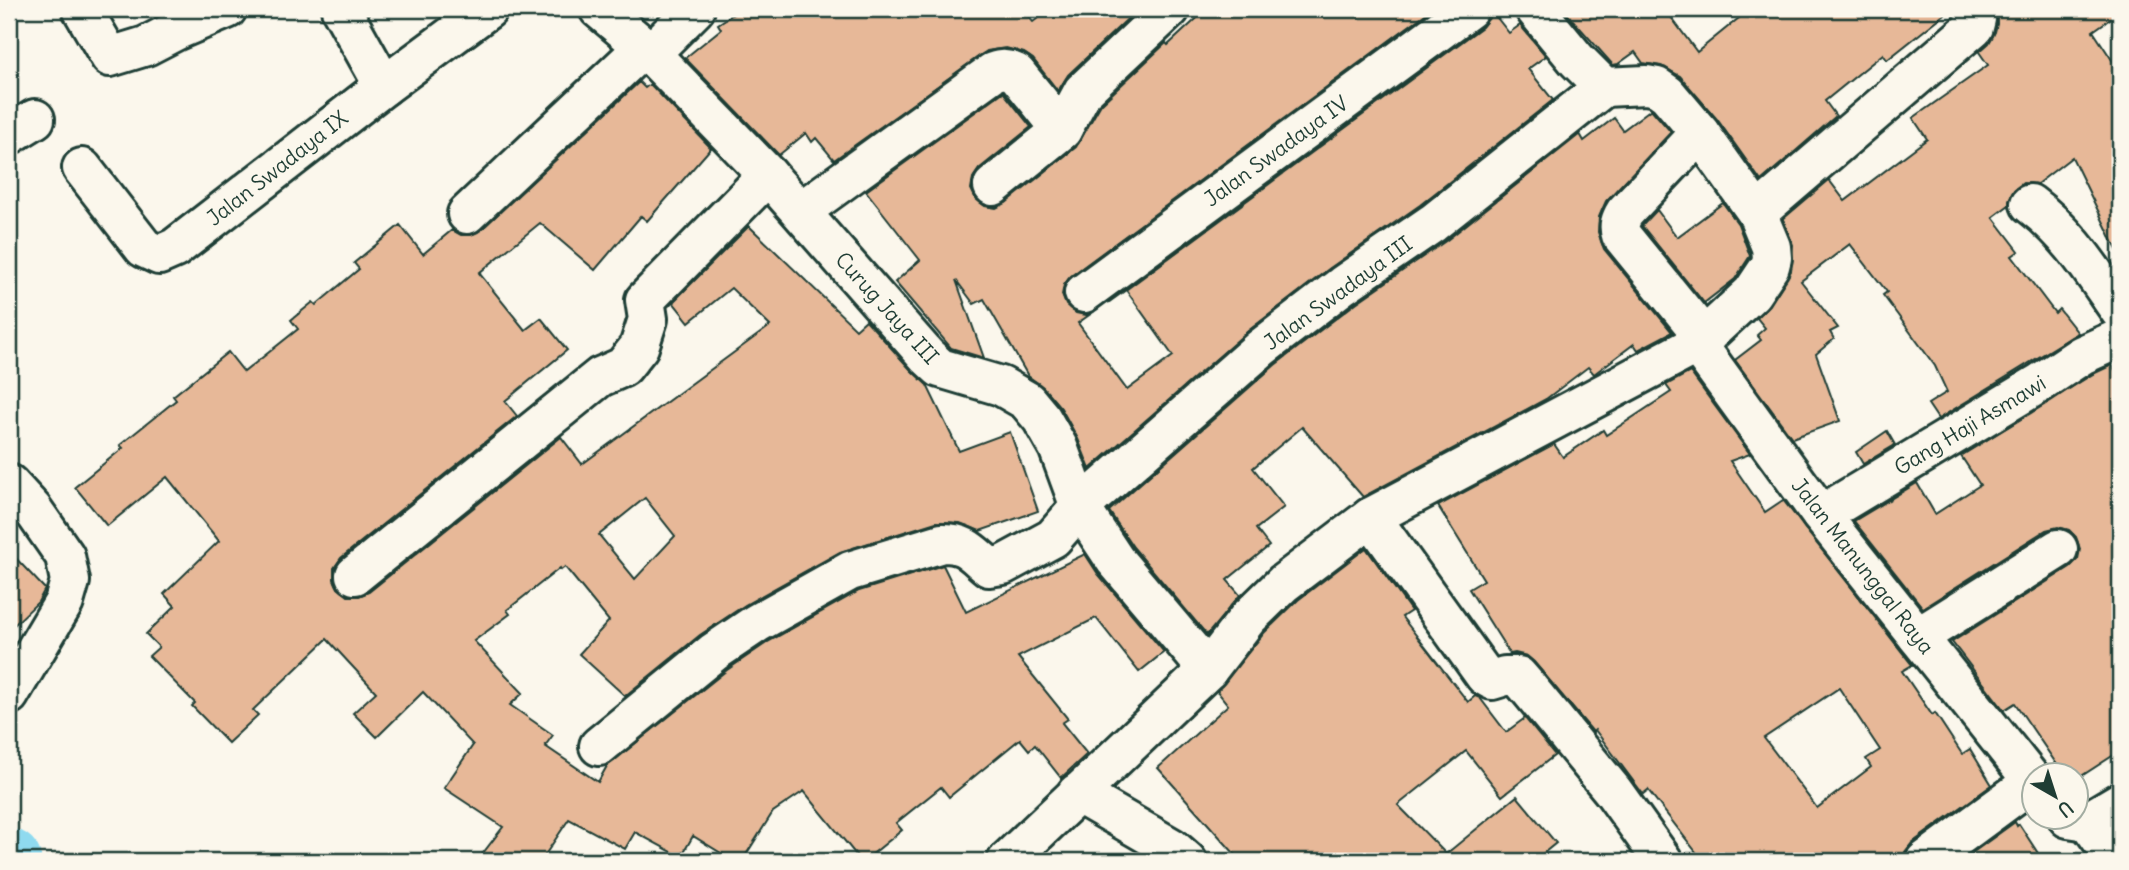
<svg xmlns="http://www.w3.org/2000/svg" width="2129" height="870" viewBox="0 0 2129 870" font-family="Delius,sans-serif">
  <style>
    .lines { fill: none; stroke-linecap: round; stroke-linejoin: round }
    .river { stroke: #8fdaef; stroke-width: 63 }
    .building { fill: #e7b898; stroke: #1f3d34; stroke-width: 2; fill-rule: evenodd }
    .minor-casing { stroke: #1f3d34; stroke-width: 44 }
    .minor { stroke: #fbf7ec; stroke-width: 38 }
    .labels { text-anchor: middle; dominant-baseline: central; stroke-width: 6; stroke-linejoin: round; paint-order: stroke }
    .street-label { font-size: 21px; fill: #1f3d34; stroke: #fbf7ec }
  </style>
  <rect width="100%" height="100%" fill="#fbf7ec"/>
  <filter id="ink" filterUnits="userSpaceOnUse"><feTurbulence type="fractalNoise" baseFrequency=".0143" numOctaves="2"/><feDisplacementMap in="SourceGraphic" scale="14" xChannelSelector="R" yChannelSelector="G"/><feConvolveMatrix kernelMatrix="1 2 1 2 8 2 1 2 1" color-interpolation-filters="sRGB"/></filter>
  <g filter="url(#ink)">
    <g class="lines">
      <polyline class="river" points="9,860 10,861"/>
    </g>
    <g class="building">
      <polygon points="741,9 1022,9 1033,22 1050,9 1138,9 1068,75 1058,91 1033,59 1024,53 1006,48 987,51 834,160 816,138 812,142 806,133 779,155 685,58 721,29 718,24"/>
      <polygon points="1207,9 1432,9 1071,276 1064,285 1062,295 1066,305 1076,313 1086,315 1095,311 1078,323 1127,390 1173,356 1126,290 1108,303 1482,27 1489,18 1490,9 1509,33 1520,25 1546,56 1528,69 1553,100 1420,205 1330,268 1248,331 1090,469 1078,439 1061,408 1043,387 1028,376 984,299 974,304 956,280 984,358 951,348 895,282 920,260 866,191 1003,92 1031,127 979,169 973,178 971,189 976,199 985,206 996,208 1006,203 1076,147 1101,104 1166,43 1168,45"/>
      <polygon points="1563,9 1665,9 1697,52 1750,9 1952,9 1952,13 1950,10 1887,60 1883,54 1825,101 1836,116 1761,181 1717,119 1680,76 1661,66 1643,63 1635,52 1618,64 1613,65"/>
      <polygon points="1996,9 2120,9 2120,12 2093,31 2120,72 2120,256 2072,157 2037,184 2023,183 2014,190 2009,200 2009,205 1993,217 2019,251 2012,256 2055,313 2059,309 2078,333 1938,419 1928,404 1947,392 1935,366 1883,295 1887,292 1850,244 1801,281 1838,328 1830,332 1834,339 1816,354 1840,421 1792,438 1735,360 1761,340 1757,335 1765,328 1757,318 1770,305 1791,271 1793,245 1783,219 1829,180 1845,201 1927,139 1913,118 1988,65 1979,52 1989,43 1995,32 1997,24"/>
      <path d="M 639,82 L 645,88 L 650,84 L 711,148 L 647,221 L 641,216 L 595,270 L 540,223 L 479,273 L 525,330 L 541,318 L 567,350 L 505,401 L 517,416 L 341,558 L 334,568 L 334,579 L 338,588 L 348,596 L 359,596 L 369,592 L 561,437 L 582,464 L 770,326 L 731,288 L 689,322 L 673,302 L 749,226 L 856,329 L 866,320 L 911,370 L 927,385 L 959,451 L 1010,432 L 1038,511 L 980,531 L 960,523 L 936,522 L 840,552 L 745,605 L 700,635 L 625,696 L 579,654 L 609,621 L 565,567 L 561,570 L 560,568 L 507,610 L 510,614 L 474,641 L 523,693 L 510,705 L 553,735 L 545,746 L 598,782 L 607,766 L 727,670 L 768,642 L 859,591 L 943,565 L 966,612 L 1085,554 L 1098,574 L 1164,652 L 1139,672 L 1096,618 L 1018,657 L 1068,719 L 1062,723 L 1087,754 L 1061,778 L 1035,745 L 1029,750 L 1020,739 L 949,797 L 941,787 L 896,823 L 902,830 L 864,861 L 861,861 L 804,791 L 773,812 L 742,861 L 734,861 L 693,836 L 681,857 L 635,832 L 625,849 L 569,819 L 541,861 L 477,861 L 503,827 L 444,788 L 473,745 L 423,692 L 377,737 L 353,713 L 376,692 L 327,639 L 253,710 L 258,715 L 228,743 L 192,706 L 195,703 L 149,656 L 159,647 L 146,634 L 175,606 L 164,594 L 219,541 L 167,477 L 107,526 L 75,487 L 123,448 L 120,445 L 176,400 L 173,396 L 228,352 L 244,372 L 298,329 L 291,320 L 313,302 L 316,305 L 359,269 L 354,263 L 400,225 L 423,254 L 452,230 L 461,235 L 471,235 L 481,230 ZM 645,498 L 675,536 L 635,579 L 599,535 Z"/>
      <polygon points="1651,109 1671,132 1606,201 1599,217 1598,232 1604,249 1672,332 1638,350 1634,344 1594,374 1588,367 1546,399 1363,497 1302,427 1253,468 1284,507 1256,529 1269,546 1227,580 1240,595 1207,635 1133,547 1109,511 1275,365 1356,303 1447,240 1580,134 1584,141 1614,118 1623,130"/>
      <polygon points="1723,203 1738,224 1750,256 1735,279 1704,303 1642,226 1657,210 1677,237"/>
      <polygon points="2112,365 2120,379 2120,751 2083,775 2064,775 2015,703 2004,710 1952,642 2070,567 2078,559 2080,549 2076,537 2069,530 2058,527 2046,530 1923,608 1854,521 1917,483 1935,514 1980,485 1961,456 2093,374"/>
      <path d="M 1690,372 L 1750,454 L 1730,461 L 1765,512 L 1783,500 L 1912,665 L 1902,671 L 1932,715 L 1935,713 L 1962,754 L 1970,749 L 1992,785 L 1912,843 L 1905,852 L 1904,861 L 1703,861 L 1648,790 L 1643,794 L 1595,730 L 1593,732 L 1534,662 L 1527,656 L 1515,653 L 1510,654 L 1469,589 L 1484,580 L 1438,506 L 1554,444 L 1563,457 L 1603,430 L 1606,435 L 1671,392 L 1666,385 ZM 1839,688 L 1880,750 L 1866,759 L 1871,767 L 1817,808 L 1764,738 Z"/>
      <polygon points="1887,431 1895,445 1863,464 1856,452"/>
      <polygon points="1366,548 1411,611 1402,617 1468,702 1475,696 1480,698 1506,732 1525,718 1555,755 1502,796 1466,751 1398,805 1446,854 1517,796 1556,843 1534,861 1241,861 1158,768 1228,705 1217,691 1264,633 1298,600"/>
      <polygon points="9,551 45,589 38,602 9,630"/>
      <polygon points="2015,822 2017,826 2019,824 2043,861 1961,861"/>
    </g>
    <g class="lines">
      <defs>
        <g id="minor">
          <polyline points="82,9 110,57 146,46 175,31 227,9"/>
          <polyline points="341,9 384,86"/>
          <polyline points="599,9 644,47 768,175 927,356 940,368 1001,386 1027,401 1042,419 1058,447 1080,507 1115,560 1208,670"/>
          <polyline points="650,54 695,9"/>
          <path d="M 1700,133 L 1625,212 C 1620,220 1618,226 1621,235 L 1704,337"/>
          <polyline points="9,135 35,119"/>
          <polyline points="82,168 144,248 159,255 175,248 384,86 488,9"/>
          <polyline points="993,186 1062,130 1083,91 1170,9"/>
          <path d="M 2030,204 C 2070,234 2092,271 2120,311"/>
          <path d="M 801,211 L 993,72 C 1002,69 1007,69 1016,73 L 1062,130"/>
          <polyline points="1757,213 1974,27 1976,19 1973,9"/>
          <polyline points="467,214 644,47"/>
          <polyline points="1084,293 1469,9"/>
          <polyline points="1697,344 1821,515 2035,784"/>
          <polyline points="9,484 33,510 65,556 70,581 64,602 9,695"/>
          <polyline points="1821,515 2040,383 2082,355 2120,338"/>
          <polyline points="1371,517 1485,676 1492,680 1505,676 1518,676 1525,684 1613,791 1663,861"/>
          <polyline points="355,575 600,377 623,367 639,347 648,319 645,300 768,175"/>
          <polyline points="1918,637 2058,549"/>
          <path d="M 599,746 L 714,652 L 757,623 L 850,571 L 942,543 C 965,542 972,553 989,567 L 1003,565 L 1053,538 L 1080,507 L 1261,348 L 1343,285 L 1433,223 L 1604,87"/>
          <polyline points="1077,793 1172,848 1187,861"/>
          <polyline points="2068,818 2088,821 2120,802"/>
          <polyline points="2088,821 2117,861"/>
          <polyline points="1007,861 1208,670 1248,618 1284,583 1371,517 1697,344 1752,293 1770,266 1772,258 1771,247 1757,213 1700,133 1667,94 1657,87 1646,85 1604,87 1577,60 1535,9"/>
          <polyline points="1925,861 2032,782"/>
        </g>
      </defs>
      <use href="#minor" class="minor-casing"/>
      <use href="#minor" class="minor"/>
    </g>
  </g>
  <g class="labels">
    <g class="street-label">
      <text transform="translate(1276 151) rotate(-36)">Jalan Swadaya IV</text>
      <text transform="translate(277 168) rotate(-38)">Jalan Swadaya IX</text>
      <text transform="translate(1338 293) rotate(-36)">Jalan Swadaya III</text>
      <text transform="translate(887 308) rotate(48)">Curug Jaya III</text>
      <text transform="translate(1970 425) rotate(-31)">Gang Haji Asmawi</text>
      <text transform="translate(1863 566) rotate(52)">Jalan Manunggal Raya</text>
    </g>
  </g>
  <rect width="2129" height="870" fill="none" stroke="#fbf7ec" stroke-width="35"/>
  <rect x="18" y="18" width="2094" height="835" fill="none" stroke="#1f3d34" stroke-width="2.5" filter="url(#ink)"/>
  <g transform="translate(2055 796) rotate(141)"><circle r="33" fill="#fbf7ec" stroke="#a3ada2" stroke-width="2"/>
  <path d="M0-5L12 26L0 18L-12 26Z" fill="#1f3d34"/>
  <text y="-10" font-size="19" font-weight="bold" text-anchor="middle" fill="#1f3d34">U</text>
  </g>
</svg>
